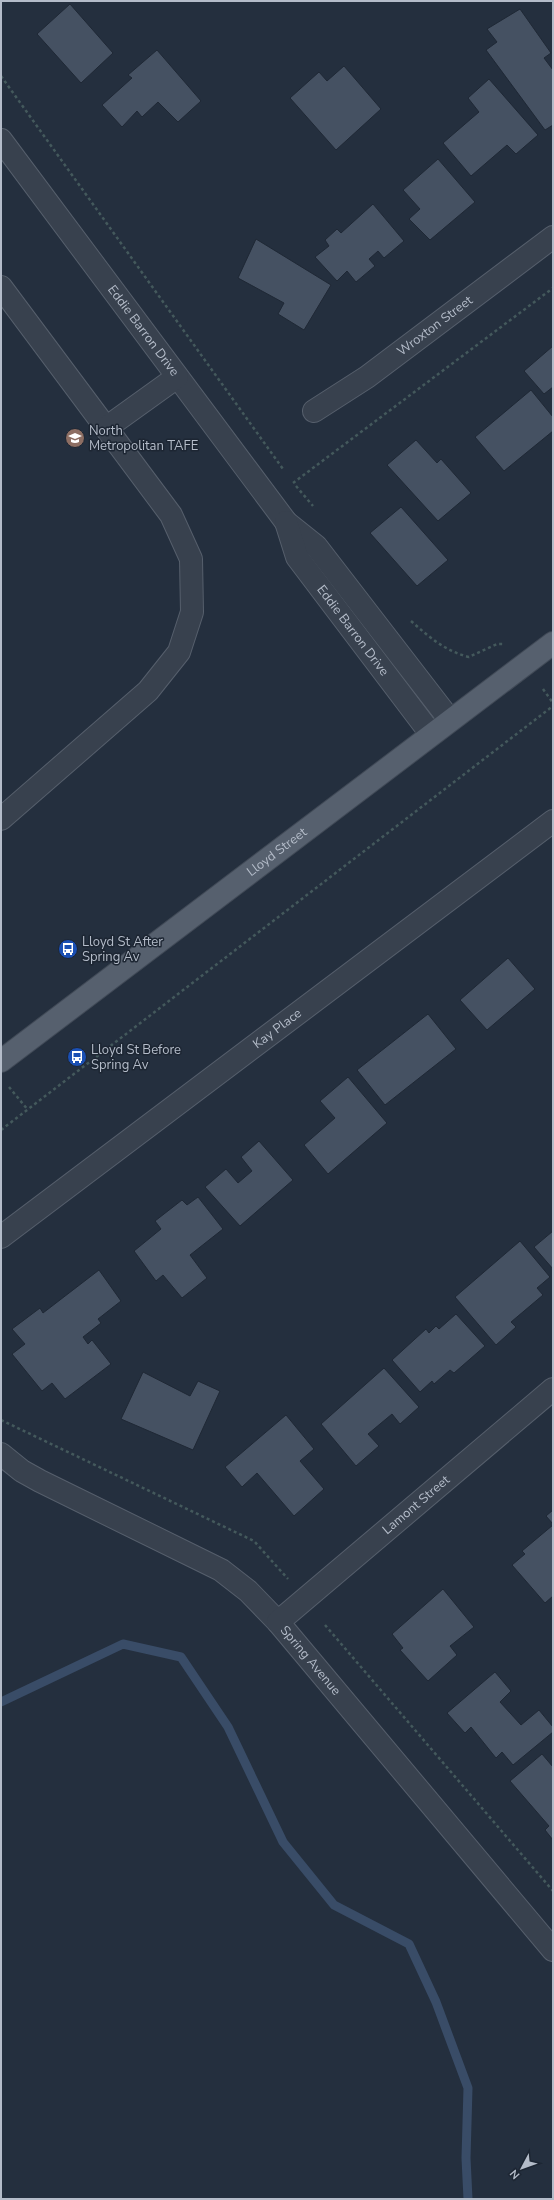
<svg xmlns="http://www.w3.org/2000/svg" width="554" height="2200" viewBox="0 0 554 2200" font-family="'Nunito Sans',sans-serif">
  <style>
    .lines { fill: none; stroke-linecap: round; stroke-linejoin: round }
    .stream { stroke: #394c67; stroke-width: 9 }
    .building { fill: #455162; stroke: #1f2835 }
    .minor-casing { stroke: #565f6c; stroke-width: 24 }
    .major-casing { stroke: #414a57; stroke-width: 24 }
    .path { stroke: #44595c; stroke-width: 2.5; stroke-dasharray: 3 3; stroke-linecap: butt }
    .minor { stroke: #38414e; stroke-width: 22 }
    .major { stroke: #56606e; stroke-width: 22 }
    .labels { text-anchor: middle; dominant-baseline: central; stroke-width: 3; stroke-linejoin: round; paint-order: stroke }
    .street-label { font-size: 13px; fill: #b4bcc9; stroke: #1d2633 }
    .poi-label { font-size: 13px; fill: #b4bcc9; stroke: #1d2633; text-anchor: start }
  </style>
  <rect width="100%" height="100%" fill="#242f3e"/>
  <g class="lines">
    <polyline class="stream" points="1,1702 123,1644 181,1657 228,1727 283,1842 334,1905 409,1944 436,2002 468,2088 466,2158 468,2199"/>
  </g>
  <g class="building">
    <polygon points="70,4 113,53 81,83 37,34"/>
    <polygon points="520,9 551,53 544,58 553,70 553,125 545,130 486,50 497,42 487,29"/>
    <polygon points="157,50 201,101 178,122 158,102 142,117 137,111 122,127 102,105 132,78 128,75"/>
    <polygon points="344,66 381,109 336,150 290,98 319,72 327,81"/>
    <polygon points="489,79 538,135 516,154 507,145 471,176 443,143 479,112 468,98"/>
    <polygon points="438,159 475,202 430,240 409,219 420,209 403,190"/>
    <polygon points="373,204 404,241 384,258 378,251 369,259 375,266 356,282 347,271 337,281 315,257 329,246 325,240 337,229 341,233"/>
    <polygon points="256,239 331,285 304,330 278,314 284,303 238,278"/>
    <polygon points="553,346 553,387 544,394 524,371"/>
    <polygon points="531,390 553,417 553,431 504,471 475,437"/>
    <polygon points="416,440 437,463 441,459 471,493 438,521 387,465"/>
    <polygon points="401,507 448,560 417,586 370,533"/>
    <polygon points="508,958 535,989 487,1030 460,1000"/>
    <polygon points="428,1014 456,1049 385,1105 357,1070"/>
    <polygon points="348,1077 387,1123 328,1174 304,1145 335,1118 320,1101"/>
    <polygon points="259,1141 293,1180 240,1226 205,1187 226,1169 238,1183 252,1171 241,1157"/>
    <polygon points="198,1197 223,1229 190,1255 207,1278 182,1298 163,1275 156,1281 134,1251 161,1229 155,1221 182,1200 187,1205"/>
    <polygon points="553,1231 553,1269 534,1247"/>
    <polygon points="520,1241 550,1277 537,1288 543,1295 511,1322 516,1327 496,1345 455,1297"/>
    <polygon points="99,1270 121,1301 98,1319 101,1323 83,1337 88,1344 92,1340 111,1364 65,1399 52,1383 42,1391 12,1354 25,1344 12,1329 40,1308 43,1313"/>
    <polygon points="456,1314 485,1346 454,1373 450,1370 434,1384 432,1381 420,1392 392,1360 426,1329 429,1333 436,1326 439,1329"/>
    <polygon points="384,1368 419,1407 400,1424 392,1414 368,1434 379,1446 356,1466 321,1424"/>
    <polygon points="143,1372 190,1396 198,1381 220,1391 193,1450 121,1419"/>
    <polygon points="286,1415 314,1449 300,1461 324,1489 294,1516 257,1473 242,1487 225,1467"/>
    <polygon points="553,1510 553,1524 546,1516"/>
    <polygon points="553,1525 553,1596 545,1603 512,1565 525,1554 522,1551"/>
    <polygon points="443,1589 474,1627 450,1646 457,1655 428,1681 400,1650 403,1648 392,1634"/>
    <polygon points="495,1672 511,1691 500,1702 521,1725 539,1710 553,1727 553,1732 513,1765 502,1752 496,1758 471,1727 465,1733 447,1713"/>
    <polygon points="542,1754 553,1767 553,1840 545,1830 549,1826 510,1781"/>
  </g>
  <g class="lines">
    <defs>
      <g id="minor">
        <path id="s1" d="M 1,140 L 286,522 L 316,546 L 450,720"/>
        <polyline points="1,287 171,515 191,559 192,612 179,652 148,691 1,819"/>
        <path id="s2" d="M 314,411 L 367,377 L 553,237"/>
        <polyline points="106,428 177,377"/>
        <path id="s3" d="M 286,522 L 297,557 L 431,734"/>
        <path id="s4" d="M 1,1237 L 553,821"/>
        <path id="s5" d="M 1,1454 L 22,1471 L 40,1481 L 221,1570 L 248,1591 L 278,1622 L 553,1950"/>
        <path id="s6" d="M 278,1622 L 553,1389"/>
      </g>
      <g id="major">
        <path id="s7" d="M 1,1061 L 553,643"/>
      </g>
    </defs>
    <use href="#minor" class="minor-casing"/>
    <use href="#major" class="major-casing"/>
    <g class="path">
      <polyline points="1,76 283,469"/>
      <polyline points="293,483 553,288"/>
      <polyline points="296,486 313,506"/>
      <path d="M 411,621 C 429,637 445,651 469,657 L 497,644 L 504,644"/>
      <polyline points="543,689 553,703"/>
      <polyline points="9,1087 28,1110"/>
      <polyline points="1,1130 553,706"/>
      <polyline points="1,1420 254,1541 288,1579"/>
      <polyline points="325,1625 553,1891"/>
    </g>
    <use href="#minor" class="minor"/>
    <use href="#major" class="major"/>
  </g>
  <defs>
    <symbol id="university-disc" viewBox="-11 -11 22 22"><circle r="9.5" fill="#8d6e63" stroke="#1d2633"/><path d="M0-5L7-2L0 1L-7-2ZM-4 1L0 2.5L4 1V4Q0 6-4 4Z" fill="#fff"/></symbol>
    <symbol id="bus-disc" viewBox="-11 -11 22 22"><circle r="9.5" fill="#1a4fb4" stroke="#1d2633"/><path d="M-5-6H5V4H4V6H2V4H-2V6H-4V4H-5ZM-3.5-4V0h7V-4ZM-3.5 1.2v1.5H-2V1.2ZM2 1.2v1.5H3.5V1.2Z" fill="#fff"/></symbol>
  </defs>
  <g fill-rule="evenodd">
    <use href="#university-disc" x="64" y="427" width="22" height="22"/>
    <use href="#bus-disc" x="57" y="938" width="22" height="22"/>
    <use href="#bus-disc" x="66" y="1046" width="22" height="22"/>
  </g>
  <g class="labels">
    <g class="street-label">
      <text stroke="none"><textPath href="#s2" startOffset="148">Wroxton Street</textPath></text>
      <text stroke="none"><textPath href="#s1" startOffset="238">Eddie Barron Drive</textPath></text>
      <text stroke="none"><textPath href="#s3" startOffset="129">Eddie Barron Drive</textPath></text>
      <text stroke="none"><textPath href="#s7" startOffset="346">Lloyd Street</textPath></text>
      <text stroke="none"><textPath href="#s4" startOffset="346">Kay Place</textPath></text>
      <text stroke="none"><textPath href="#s6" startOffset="181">Lamont Street</textPath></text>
      <text stroke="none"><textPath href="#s5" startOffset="377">Spring Avenue</textPath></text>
    </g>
    <g class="poi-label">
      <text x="89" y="431">North<tspan x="89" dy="15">Metropolitan TAFE</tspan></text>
      <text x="82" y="942">Lloyd St After<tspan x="82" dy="15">Spring Av</tspan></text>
      <text x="91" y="1050">Lloyd St Before<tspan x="91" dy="15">Spring Av</tspan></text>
    </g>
  </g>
  <rect width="554" height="2200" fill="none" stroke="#b4bcc9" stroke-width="4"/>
  <g transform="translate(522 2168) rotate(229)" stroke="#1d2633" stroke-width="3" paint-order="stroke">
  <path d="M0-3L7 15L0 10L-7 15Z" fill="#b4bcc9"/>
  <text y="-6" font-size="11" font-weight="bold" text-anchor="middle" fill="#b4bcc9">N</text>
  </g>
</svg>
